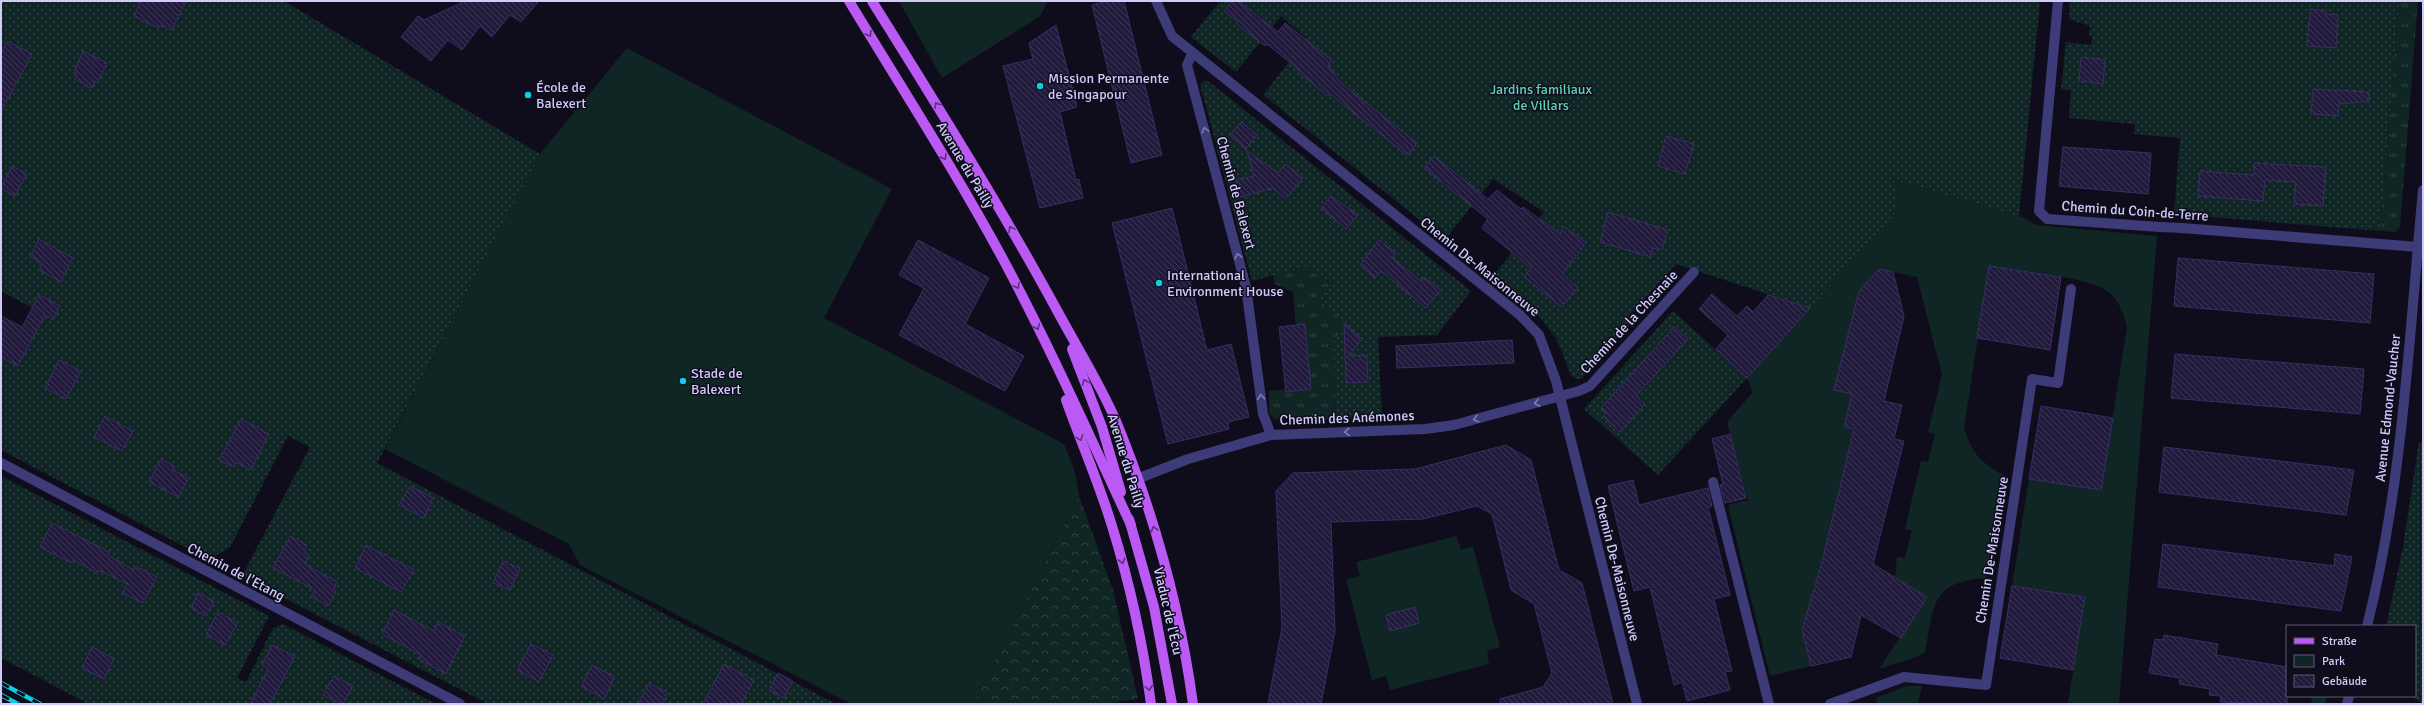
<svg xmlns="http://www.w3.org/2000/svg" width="2424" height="705" viewBox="0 0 2424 705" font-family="Signika,sans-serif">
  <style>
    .grass { fill: url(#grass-tufts) }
    .forest { fill: url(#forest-crowns) }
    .park { fill: #102625 }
    .garden { fill: url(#garden-dots) }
    .building { fill: url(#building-back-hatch); stroke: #392d66 }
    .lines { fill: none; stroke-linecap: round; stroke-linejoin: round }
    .pedestrian { stroke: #3d3b78; stroke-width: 10 }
    .minor { stroke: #3d3b78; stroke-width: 10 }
    .tertiary { stroke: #3d3b78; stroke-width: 10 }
    .primary { stroke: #bb59f4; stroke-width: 10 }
    .rail-casing { stroke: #0fcee4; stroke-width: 4.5 }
    .rail { stroke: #0f0d1c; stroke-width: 3; stroke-dasharray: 9; stroke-linecap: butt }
    .oneway { stroke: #5c2f7d }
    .oneway2 { stroke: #807cb3 }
    .poi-dot { fill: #0fcee4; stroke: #0f0d1c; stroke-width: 1.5 }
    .labels { text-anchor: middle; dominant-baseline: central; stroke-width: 3; stroke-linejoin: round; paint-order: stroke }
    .poi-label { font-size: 14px; fill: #d1cbfc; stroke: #0f0d1c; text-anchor: start }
    .park-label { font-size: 14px; fill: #5dd6b8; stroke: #0f0d1c }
    .street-label { font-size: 14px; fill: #d1cbfc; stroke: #0f0d1c }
  </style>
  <defs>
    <pattern id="grass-tufts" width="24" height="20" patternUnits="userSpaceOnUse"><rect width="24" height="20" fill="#102625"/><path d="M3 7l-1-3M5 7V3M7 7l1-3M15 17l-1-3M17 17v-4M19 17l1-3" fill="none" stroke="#324446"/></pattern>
    <pattern id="forest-crowns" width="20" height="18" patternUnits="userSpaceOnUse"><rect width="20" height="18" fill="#102625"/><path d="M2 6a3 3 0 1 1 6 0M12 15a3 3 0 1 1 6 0" fill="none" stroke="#324446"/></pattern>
    <pattern id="garden-dots" width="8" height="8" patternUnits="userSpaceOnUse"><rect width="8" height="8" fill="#102625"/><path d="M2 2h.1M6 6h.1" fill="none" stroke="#324446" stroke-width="1.8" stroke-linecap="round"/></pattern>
    <pattern id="building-back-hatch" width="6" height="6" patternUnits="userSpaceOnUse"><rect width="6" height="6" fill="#211a3c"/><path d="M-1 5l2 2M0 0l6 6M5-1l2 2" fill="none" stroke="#403a59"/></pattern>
  </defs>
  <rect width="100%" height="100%" fill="#0f0d1c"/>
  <g class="grass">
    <polygon points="2399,1 2418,1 2400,226 2396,232 2369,230 2381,219"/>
    <polygon points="1309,266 1332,285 1319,301 1348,324 1333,343 1336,419 1275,419 1269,413 1269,391 1286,389 1287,392 1311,388 1305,325 1296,325 1293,292 1275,284 1273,275"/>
    <polygon points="2312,696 2327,696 2325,704 2311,704"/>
  </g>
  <polygon class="forest" points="1079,496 1113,590 1138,699 1104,704 973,704"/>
  <g class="park">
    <polygon points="899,1 1048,1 1040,16 942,78"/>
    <polygon points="627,48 892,189 824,318 1064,444 1075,472 1079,496 973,704 851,704 580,565 569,544 385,449 540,154"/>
    <path d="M 1893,180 L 2019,216 L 2037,225 L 2157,236 L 2119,704 L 2068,704 L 2085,597 L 2012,586 L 2029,479 L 2101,490 L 2127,327 C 2124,315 2120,303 2111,294 C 2093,276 2017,271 1989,266 L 1964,427 C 1970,451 1981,463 2002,474 L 1987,578 C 1930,582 1935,604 1925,652 C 1911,661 1895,663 1879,669 L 1926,597 L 1895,577 L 1897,557 L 1905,558 L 1912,530 L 1905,529 L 1921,461 L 1928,462 L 1935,434 L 1928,432 L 1942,375 L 1917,277 L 1879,269 L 1859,291 L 1835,390 L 1852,394 L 1844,427 L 1854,429 L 1822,562 L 1802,630 L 1811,666 L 1770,676 L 1728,505 L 1748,500 L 1727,422 L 1753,392 L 1747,378 L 1897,211 Z"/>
    <polygon points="1456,536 1461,550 1473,546 1500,647 1487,651 1489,664 1390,690 1386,676 1372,680 1346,579 1360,576 1356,562"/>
    <polygon points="1906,686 1922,686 1918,704 1877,704 1876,698"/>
  </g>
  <g class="garden">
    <polygon points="1,1 284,1 540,154 377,463 836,704 488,704 242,576 310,447 288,436 230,547 215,556 202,556 1,450 1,357 18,366 45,315 1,291"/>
    <polygon points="1220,1 2040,1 2019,216 1894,180 1897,211 1810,308 1676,264 1627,318 1631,322 1582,378 1577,379 1571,375 1557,340 1540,317 1492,277 1544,212 1493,179 1445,240 1263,95 1307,39 1281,16 1236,72 1191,37"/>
    <polygon points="2070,1 2399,1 2381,219 2369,230 2174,214 2180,138 2134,134 2135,124 2069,118 2071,90 2061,89 2066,42 2091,45 2092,36 2089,35 2090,26 2069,19"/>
    <polygon points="1207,80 1471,291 1437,335 1378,337 1382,417 1336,419 1333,342 1348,324 1319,301 1332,284 1309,266 1252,281 1200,84"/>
    <polygon points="1673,311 1747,378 1658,475 1584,409"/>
    <polygon points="2419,442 2423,443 2423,704 2412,696 2415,696 2415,626 2386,626 2403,547"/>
    <polygon points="1,476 269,616 237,678 246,682 273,628 283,624 436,704 89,704 1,658"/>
  </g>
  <g class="building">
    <polygon points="141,1 186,1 172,30 160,25 158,28 134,16"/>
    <polygon points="465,1 539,1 521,22 510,15 492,37 480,26 462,50 448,40 431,61 401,37 418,16 424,20"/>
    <polygon points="1107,1 1124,1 1162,155 1131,163 1092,5"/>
    <polygon points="1232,1 1238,1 1278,32 1285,23 1332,60 1328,65 1340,82 1417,143 1408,156 1330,94 1328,96 1298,72 1299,70 1267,44 1265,46 1236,24 1238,22 1224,11"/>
    <polygon points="2310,9 2326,11 2326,14 2338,15 2336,48 2307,46"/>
    <polygon points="1056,25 1077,107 1060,112 1076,180 1079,179 1083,198 1040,208 1003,66 1033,59 1029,43"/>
    <polygon points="7,41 32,54 1,112 1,53"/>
    <polygon points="83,51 107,63 98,83 95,81 92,88 74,79 77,73 74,72"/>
    <polygon points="2081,57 2105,60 2103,84 2079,81"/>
    <polygon points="2313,89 2369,92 2369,101 2339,104 2338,116 2311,114"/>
    <polygon points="1241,122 1257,135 1246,149 1230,135"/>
    <polygon points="1666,136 1694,144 1685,174 1658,166"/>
    <polygon points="2063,147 2151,153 2148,194 2059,186"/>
    <polygon points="1247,151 1278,173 1285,164 1303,178 1286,199 1273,188 1240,197 1236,180 1254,176"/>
    <polygon points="1434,156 1488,199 1497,190 1521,209 1523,207 1560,234 1564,227 1587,243 1562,274 1578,287 1562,307 1524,277 1531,268 1482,228 1488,219 1424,168"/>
    <polygon points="2254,163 2326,167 2323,206 2294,204 2296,182 2265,180 2263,201 2198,196 2200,171 2254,175"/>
    <polygon points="12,166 27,174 15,196 1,188"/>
    <polygon points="1331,196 1358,215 1346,229 1321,208"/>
    <polygon points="1172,208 1207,350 1231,344 1249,417 1228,422 1229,429 1168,444 1112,223"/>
    <polygon points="1608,212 1668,230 1662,250 1653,248 1650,257 1600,242"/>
    <polygon points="39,239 73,258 61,282 39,270 42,263 30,256"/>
    <polygon points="918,240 989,278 965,324 1024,356 1005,391 899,335 924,288 899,275"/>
    <polygon points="1379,240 1396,253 1392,258 1421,281 1424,277 1441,290 1426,308 1381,271 1375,278 1360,265"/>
    <polygon points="2178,258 2374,274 2370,323 2174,306"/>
    <polygon points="1989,266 2061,277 2050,350 1977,338"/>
    <polygon points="1879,269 1893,272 1904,316 1884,401 1902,405 1894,439 1904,441 1873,564 1927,597 1901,638 1861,615 1851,657 1811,666 1802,630 1822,562 1854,429 1844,427 1852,394 1834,390 1859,291"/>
    <polygon points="1712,294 1737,316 1747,306 1753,312 1768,295 1810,308 1747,378 1716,349 1728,335 1699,309"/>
    <polygon points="39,295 60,306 53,320 45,315 18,366 1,357 1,316 22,327"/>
    <polygon points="1344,323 1362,339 1349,356 1367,355 1368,382 1346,383"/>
    <polygon points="1305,324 1311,389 1286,392 1279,327"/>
    <polygon points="1674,327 1688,339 1636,396 1645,404 1620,432 1603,416 1606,413 1601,408"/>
    <polygon points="1512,340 1514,363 1397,368 1396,346"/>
    <polygon points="2175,354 2364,369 2360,414 2171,398"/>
    <polygon points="59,360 81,371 66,399 45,388"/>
    <polygon points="2041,406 2113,418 2101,490 2029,479"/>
    <polygon points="105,416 133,431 122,451 94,437"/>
    <polygon points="241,419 269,434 251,470 236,462 233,467 219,460"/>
    <polygon points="1730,434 1746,498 1725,503 1720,485 1723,484 1712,439"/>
    <polygon points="1506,445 1531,460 1559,570 1582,583 1613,704 1500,704 1500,699 1543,687 1552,673 1534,604 1511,590 1492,514 1477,506 1423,519 1331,522 1335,631 1321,704 1268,704 1282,627 1276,491 1293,473 1415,469"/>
    <polygon points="2164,447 2354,470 2346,515 2159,492"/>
    <polygon points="161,459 174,466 173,470 189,478 178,497 149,482"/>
    <polygon points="1633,480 1639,505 1708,488 1712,506 1708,507 1730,595 1714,599 1732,671 1725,672 1730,690 1687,701 1682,682 1674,685 1650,587 1634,591 1608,486"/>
    <polygon points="410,486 433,498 424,518 399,505"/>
    <polygon points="52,523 109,552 108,555 134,570 136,567 157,577 143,603 122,593 127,584 99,570 97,573 74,560 72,563 40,547"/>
    <polygon points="290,536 307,545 304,552 309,555 305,564 337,582 334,589 336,591 328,606 311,597 315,590 273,568"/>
    <polygon points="2163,544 2334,566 2335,554 2352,557 2341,611 2158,587"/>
    <polygon points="366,545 414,570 401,592 355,568"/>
    <polygon points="503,561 520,568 510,590 493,583"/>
    <polygon points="2012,586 2085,597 2073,670 2000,658"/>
    <polygon points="198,593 214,601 206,616 191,608"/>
    <polygon points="1415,607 1419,623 1390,631 1386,615"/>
    <polygon points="394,610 434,631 438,622 465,636 446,674 419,659 421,655 382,634"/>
    <polygon points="218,612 238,623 225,645 206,635"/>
    <polygon points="2164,635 2218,644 2216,655 2287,667 2287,704 2220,702 2221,696 2209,695 2210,689 2179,684 2180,678 2149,673 2155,639 2163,640"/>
    <polygon points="531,644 553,655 539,682 517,670"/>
    <polygon points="272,645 295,656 270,704 250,704 268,669 262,665"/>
    <polygon points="92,647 114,659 104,679 82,668"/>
    <polygon points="724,664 754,680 741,704 703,704"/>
    <polygon points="592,665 615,677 604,699 581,686"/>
    <polygon points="778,673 793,681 784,698 769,690"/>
    <polygon points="334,676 353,686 343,704 323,695"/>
    <polygon points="649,683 668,693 663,704 638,704"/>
  </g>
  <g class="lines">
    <g class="pedestrian">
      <polyline points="2160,227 2182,228"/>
      <polyline points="1713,482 1769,704"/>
    </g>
    <g class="minor">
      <polyline points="1156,1 1172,36 1520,315 1539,335 1556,381 1637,704"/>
      <polyline points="2058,1 2039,211 2047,219 2160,227"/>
      <polyline points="1192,54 1187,65 1246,287 1263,414 1271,435"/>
      <polyline points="2182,228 2418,247"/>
      <polyline points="1,463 460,704"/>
      <polyline points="1137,479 1188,459 1271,435 1425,429 1454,425 1579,391 1590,386 1694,272"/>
      <polyline points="1830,704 1904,677 1986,685 2032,379 2058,383 2071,289"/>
    </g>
    <g class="tertiary">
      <path d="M 2367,626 C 2403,484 2409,336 2423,190"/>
      <polyline points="2347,704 2349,696"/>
    </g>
    <g class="primary">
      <path d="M 849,1 C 901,87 956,172 1004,261 C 1050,347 1090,437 1131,525"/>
      <path d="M 872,1 C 936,104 1001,207 1059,314 C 1078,349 1100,384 1116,421 C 1153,511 1180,608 1193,704"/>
      <polyline points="1072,349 1102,427 1121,492"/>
      <path d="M 1066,400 C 1081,442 1099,483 1112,526 C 1130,584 1143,644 1151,704"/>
      <polyline points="1129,519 1154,607 1172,704"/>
    </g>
    <defs>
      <g id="rail">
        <polyline points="1,683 40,704"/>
        <polyline points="1,695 18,704"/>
      </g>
    </defs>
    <use href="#rail" class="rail-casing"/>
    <use href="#rail" class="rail"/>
  </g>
  <defs><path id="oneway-chevron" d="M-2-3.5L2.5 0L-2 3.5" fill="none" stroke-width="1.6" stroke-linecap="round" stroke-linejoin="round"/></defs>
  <g class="oneway">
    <use href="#oneway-chevron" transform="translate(869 34) rotate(59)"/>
    <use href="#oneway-chevron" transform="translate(937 105) rotate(-122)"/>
    <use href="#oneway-chevron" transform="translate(944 157) rotate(59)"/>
    <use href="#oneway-chevron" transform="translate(1011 229) rotate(-121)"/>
    <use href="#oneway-chevron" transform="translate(1017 286) rotate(62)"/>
    <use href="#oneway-chevron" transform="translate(1037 327) rotate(65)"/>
    <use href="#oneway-chevron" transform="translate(1085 382) rotate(-111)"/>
    <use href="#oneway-chevron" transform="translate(1080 438) rotate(70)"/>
    <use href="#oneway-chevron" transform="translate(1154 529) rotate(-106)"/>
    <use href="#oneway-chevron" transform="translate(1122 561) rotate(75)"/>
    <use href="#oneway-chevron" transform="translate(1149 688) rotate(82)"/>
  </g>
  <g class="oneway2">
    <use href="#oneway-chevron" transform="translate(1205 130) rotate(-105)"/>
    <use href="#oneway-chevron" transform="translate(1238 256) rotate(-104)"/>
    <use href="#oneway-chevron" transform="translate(1261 397) rotate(-96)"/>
    <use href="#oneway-chevron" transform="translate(1537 403) rotate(166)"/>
    <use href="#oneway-chevron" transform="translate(1476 419) rotate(165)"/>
    <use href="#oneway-chevron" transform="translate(1347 432) rotate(178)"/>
  </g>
  <g class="poi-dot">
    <circle cx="1040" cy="86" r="4"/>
    <circle cx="528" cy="95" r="4"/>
    <circle cx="1159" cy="283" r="4"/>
    <circle cx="683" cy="381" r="4"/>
  </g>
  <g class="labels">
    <g class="poi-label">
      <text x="1048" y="78">Mission Permanente<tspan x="1048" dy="16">de Singapour</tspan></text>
      <text x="536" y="87">École de<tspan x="536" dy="16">Balexert</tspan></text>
      <text x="1167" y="275">International<tspan x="1167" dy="16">Environment House</tspan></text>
      <text x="691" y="373">Stade de<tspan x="691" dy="16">Balexert</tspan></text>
    </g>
    <g class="park-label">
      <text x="1541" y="89">Jardins familiaux<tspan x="1541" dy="16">de Villars</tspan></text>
    </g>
    <g class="street-label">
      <text transform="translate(965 165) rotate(59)">Avenue du Pailly</text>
      <text transform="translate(1236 193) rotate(75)">Chemin de Balexert</text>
      <text transform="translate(2135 211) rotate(4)">Chemin du Coin-de-Terre</text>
      <text transform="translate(1480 267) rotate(39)">Chemin De-Maisonneuve</text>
      <text transform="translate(1629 322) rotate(-47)">Chemin de la Chesnaie</text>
      <text transform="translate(2388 408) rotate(-84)">Avenue Edmond-Vaucher</text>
      <text transform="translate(1347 418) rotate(-2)">Chemin des Anémones</text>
      <text transform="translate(1126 461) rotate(73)">Avenue du Pailly</text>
      <text transform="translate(1992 550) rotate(-81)">Chemin De-Maisonneuve</text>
      <text transform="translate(1617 569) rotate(76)">Chemin De-Maisonneuve</text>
      <text transform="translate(236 572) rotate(28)">Chemin de l'Etang</text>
      <text transform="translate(1168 611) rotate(77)">Viaduc de l'Écu</text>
    </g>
  </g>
  <rect width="2424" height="705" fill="none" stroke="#d1cbfc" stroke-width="4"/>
  <rect x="2286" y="625" width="130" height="72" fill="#0f0d1c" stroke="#5d5976"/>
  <rect x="2294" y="638" width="20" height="6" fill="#bb59f4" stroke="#5d5976"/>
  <text x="2322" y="645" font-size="12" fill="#d1cbfc">Straße</text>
  <rect x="2294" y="655" width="20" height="12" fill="#102625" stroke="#5d5976"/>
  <text x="2322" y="665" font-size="12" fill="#d1cbfc">Park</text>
  <rect x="2294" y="675" width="20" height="12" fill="url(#building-back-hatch)" stroke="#5d5976"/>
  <text x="2322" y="685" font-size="12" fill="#d1cbfc">Gebäude</text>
</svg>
